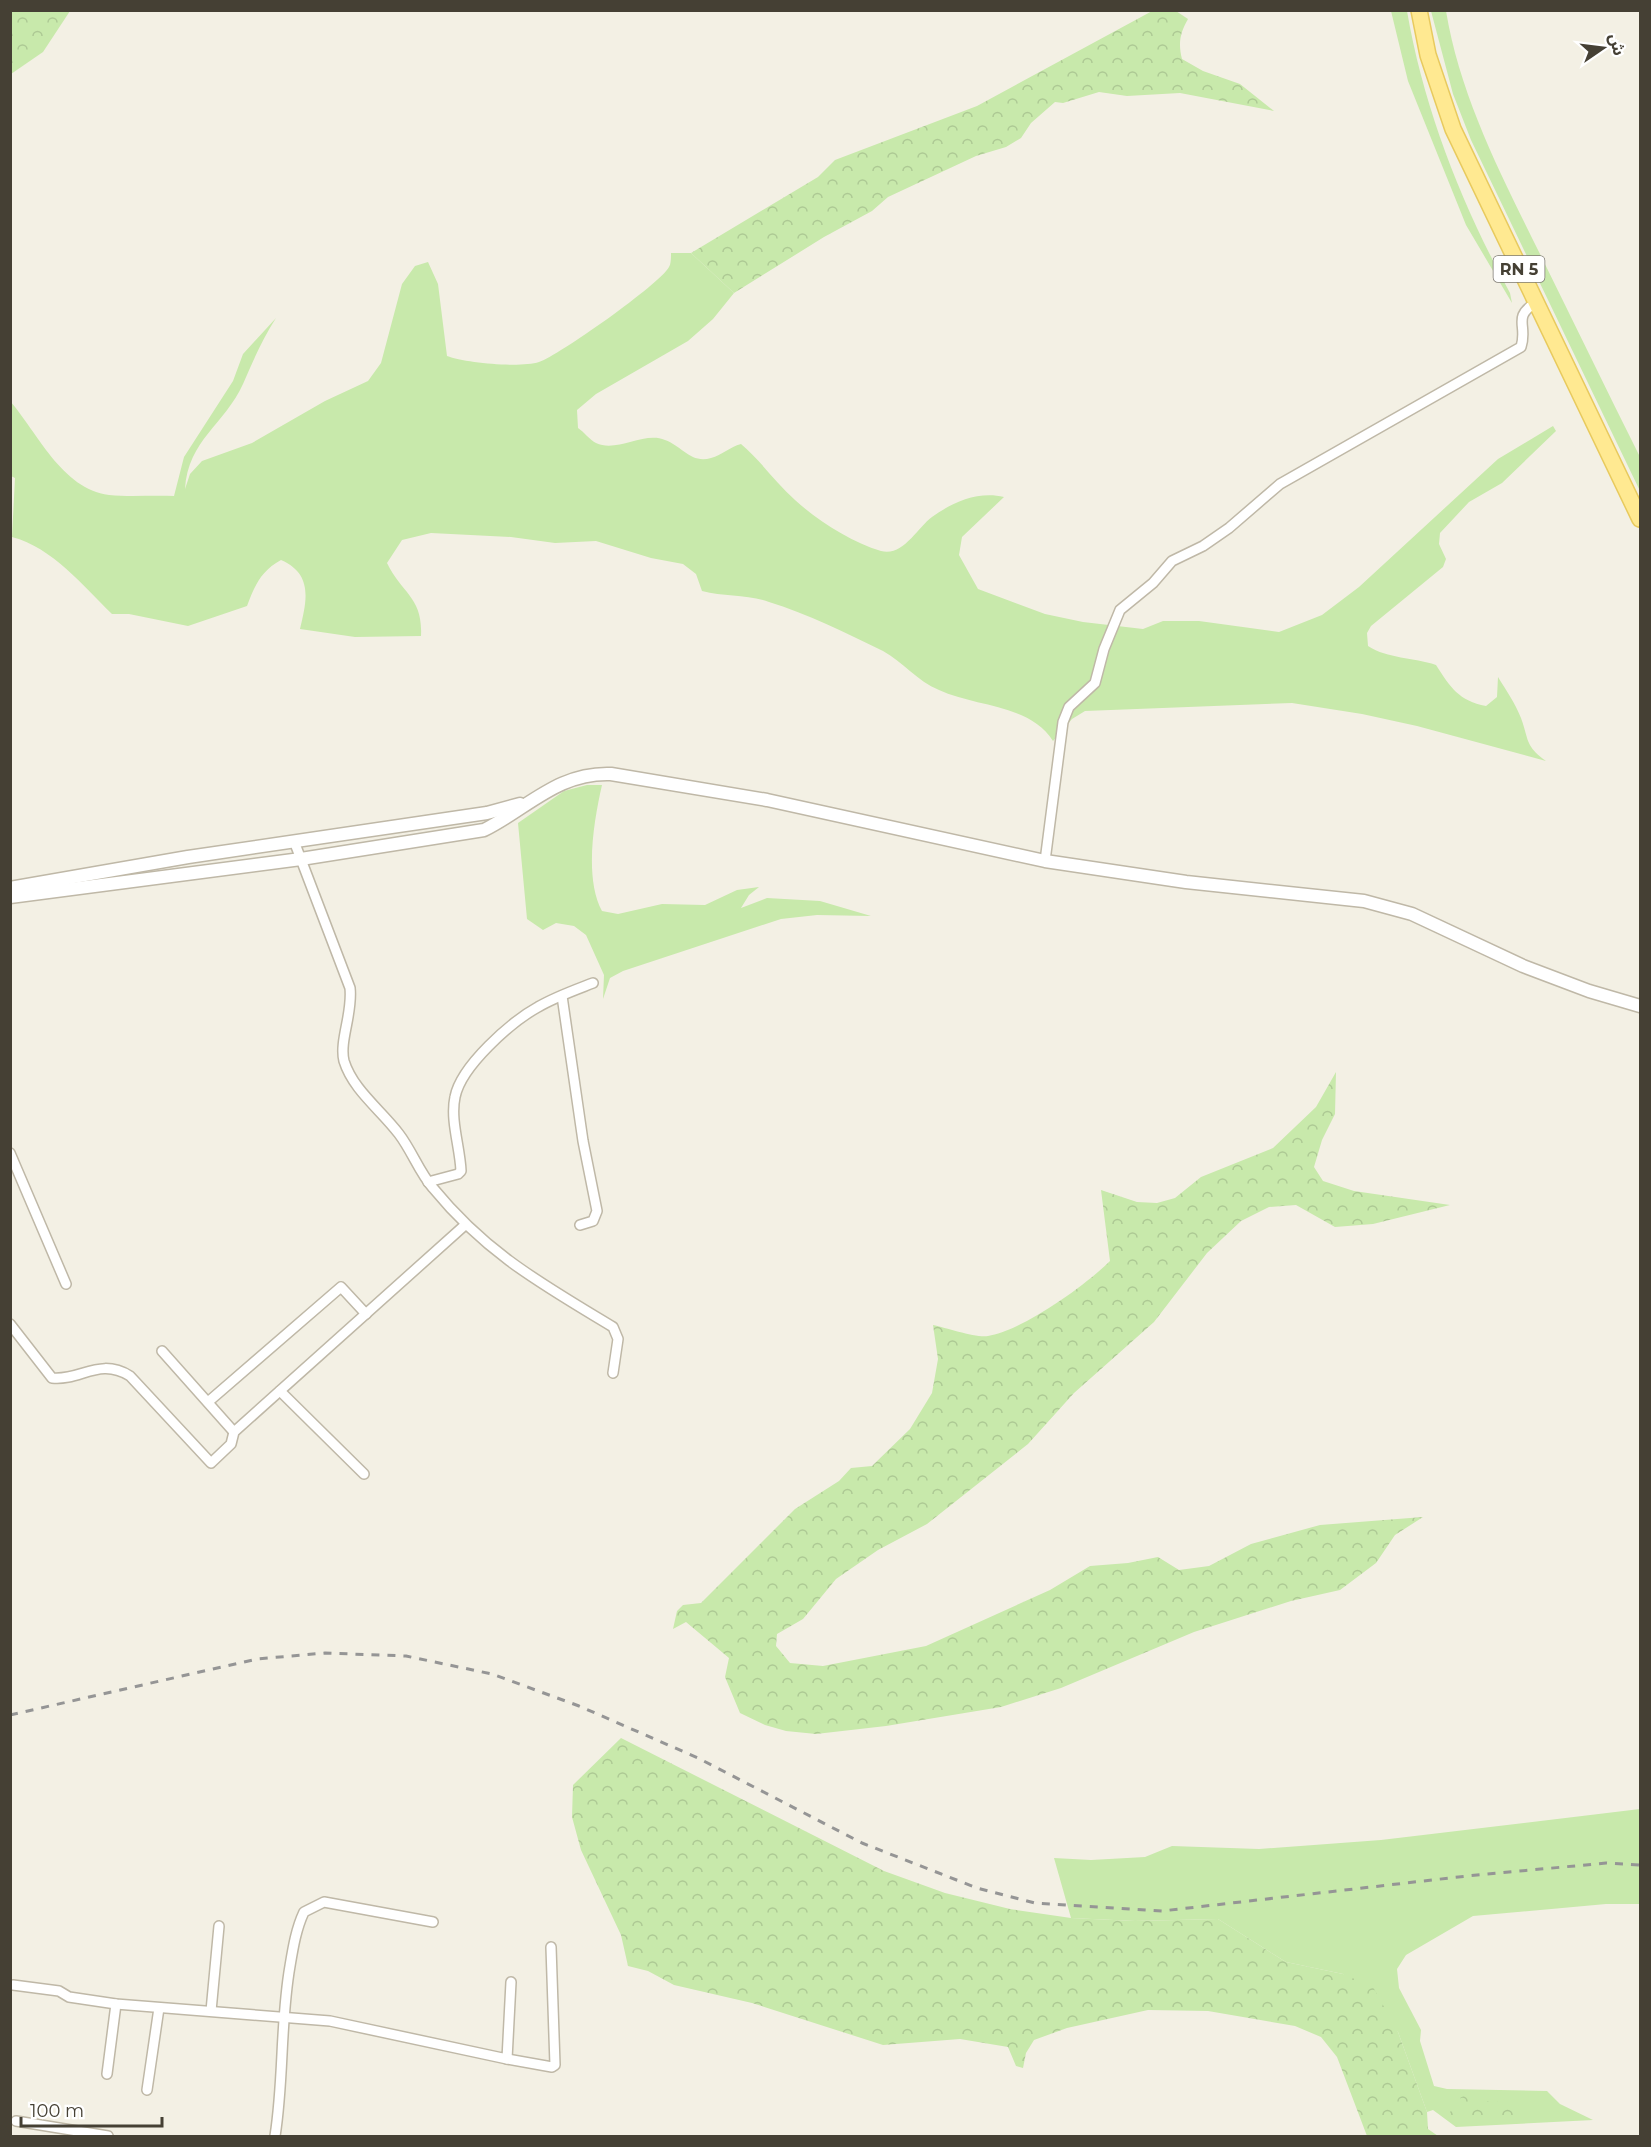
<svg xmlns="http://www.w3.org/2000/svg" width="1651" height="2147" viewBox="0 0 1651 2147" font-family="Montserrat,'Noto Sans Arabic',sans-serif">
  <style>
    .grass { fill: #c8e9ab }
    .forest { fill: url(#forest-crowns) }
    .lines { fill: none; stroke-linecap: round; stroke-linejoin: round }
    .minor-casing { stroke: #bfb8a7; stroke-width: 12 }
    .tertiary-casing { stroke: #bfb8a7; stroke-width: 15 }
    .primary-casing { stroke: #e8ca5e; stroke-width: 18 }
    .minor { stroke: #fff; stroke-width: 9 }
    .tertiary { stroke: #fff; stroke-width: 12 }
    .primary { stroke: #ffe991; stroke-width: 15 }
    .rail { stroke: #959595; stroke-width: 3; stroke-dasharray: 8 8; stroke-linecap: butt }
    .labels { text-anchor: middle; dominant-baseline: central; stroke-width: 4.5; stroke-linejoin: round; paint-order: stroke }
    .shield { fill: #fff; stroke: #7d7971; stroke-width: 1.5 }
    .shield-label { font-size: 16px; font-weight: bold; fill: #454034 }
  </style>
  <defs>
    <pattern id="forest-crowns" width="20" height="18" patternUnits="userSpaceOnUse" patternTransform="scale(1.5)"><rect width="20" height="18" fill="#c8e9ab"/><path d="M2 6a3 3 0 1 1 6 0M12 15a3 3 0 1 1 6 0" fill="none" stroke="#adc994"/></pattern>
  </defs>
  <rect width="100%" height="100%" fill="#f3f0e4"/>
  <g class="grass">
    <path d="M 1391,11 L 1407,11 C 1424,110 1462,205 1510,293 L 1512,303 L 1466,225 L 1408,81 Z"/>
    <path d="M 1431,11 L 1446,11 C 1460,96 1501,175 1539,252 C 1573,321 1606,389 1640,457 L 1640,491 L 1471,140 L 1453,94 Z"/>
    <path d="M 671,253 L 691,253 L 734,293 L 713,319 L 688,341 L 596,394 L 577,410 L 578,428 C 584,432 590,440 596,443 C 617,453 644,431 665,440 C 682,446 691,464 711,458 C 722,455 730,447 741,444 C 761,461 775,482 795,500 C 818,521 851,542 881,551 C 903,557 917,528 932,517 C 953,502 978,491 1004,497 L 962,537 L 959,555 L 978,589 L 1045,614 L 1083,622 L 1143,629 L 1163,621 L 1199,621 L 1279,632 L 1322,615 L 1359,587 L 1498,459 L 1553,426 L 1556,431 L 1502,483 L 1469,502 L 1440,533 L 1439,544 L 1446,559 L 1443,567 L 1371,626 L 1367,633 L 1368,646 C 1388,659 1413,657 1436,665 C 1450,687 1459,701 1486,706 L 1497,697 L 1498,677 C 1506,690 1515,703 1521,718 C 1529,740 1525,746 1546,761 L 1417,726 L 1362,714 L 1292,703 L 1085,711 L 1072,719 L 1053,741 C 1030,704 975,707 939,690 C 917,681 903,662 883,651 C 846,633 808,614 769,602 C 747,594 724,597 702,591 L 696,574 L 683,564 L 651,558 L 596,541 L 555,543 L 511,537 L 431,533 L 402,540 L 387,563 C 402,594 423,597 421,636 L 355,637 L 300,629 C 307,600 313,574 281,560 C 261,571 255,585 247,606 L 188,626 L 129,614 L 112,614 C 82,585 53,548 12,537 L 15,478 L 11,476 L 10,401 C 37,432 62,489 109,495 C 130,497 152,495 174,496 L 184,457 L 233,381 L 243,354 L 276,318 C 262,340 253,361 243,384 C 225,424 188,440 185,489 L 190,474 L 202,461 L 252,443 L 325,401 L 368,381 L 381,363 L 402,284 L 415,266 L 428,262 L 438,284 L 447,356 C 465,363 520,368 539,362 C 558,356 660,284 669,267 C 671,264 671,257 671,253 Z"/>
    <path d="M 587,785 L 602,785 C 594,820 584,878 602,911 L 618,914 L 662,904 L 705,905 L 737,890 L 759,887 L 749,895 L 741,908 L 767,898 L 820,901 L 871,916 L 817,915 L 781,919 L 623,971 L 610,978 L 603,999 L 604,975 L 586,935 L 574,926 L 556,923 L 543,930 L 527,919 L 518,823 L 564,791 Z"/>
    <polygon points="1640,1809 1640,1904 1606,1904 1473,1916 1406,1955 1397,1969 1399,1988 1421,2030 1420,2041 1434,2086 1447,2089 1547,2091 1560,2104 1593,2120 1456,2127 1433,2110 1427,2112 1398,2032 1343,1974 1286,1962 1218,1919 1135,1921 1071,1918 1054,1858 1091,1860 1145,1857 1172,1846 1259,1849 1381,1840"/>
  </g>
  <g class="forest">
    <polygon points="11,10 70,11 43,52 11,74"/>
    <path d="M 1154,10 L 1176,11 L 1188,19 C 1180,33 1178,43 1182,59 L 1203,71 L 1240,84 L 1274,111 L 1180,93 L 1127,96 L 1099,92 L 1063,103 L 1055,102 L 1031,123 L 1021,138 L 1006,147 L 976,156 L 888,197 L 872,211 L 824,237 L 734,293 L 691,253 L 818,177 L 835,160 L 977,106 Z"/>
    <path d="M 1336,1072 L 1335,1114 L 1322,1140 L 1314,1167 L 1323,1181 L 1354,1191 L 1450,1205 L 1373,1224 L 1335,1227 L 1296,1205 L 1269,1207 L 1241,1221 L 1207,1253 L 1154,1322 L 1074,1393 L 1028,1444 L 927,1524 L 878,1550 L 836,1579 L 803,1619 L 777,1634 L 776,1646 L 790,1663 L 823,1666 L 926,1646 L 1050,1590 L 1090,1566 L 1128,1563 L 1158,1557 L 1179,1570 L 1209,1566 L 1251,1544 L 1320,1525 L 1423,1517 L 1395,1535 L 1376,1563 L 1340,1590 L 1291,1601 L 1194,1632 L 1061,1688 L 1001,1707 L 886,1726 L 816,1734 L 786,1731 L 765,1725 L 740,1713 L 725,1677 L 729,1658 L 686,1622 L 673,1629 L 677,1611 L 683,1605 L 701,1603 L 795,1509 L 839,1481 L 851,1468 L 872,1466 L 910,1429 L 932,1393 L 938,1359 L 933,1325 C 947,1328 976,1338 988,1336 C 1022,1331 1086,1285 1110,1261 L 1101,1190 L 1137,1202 L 1157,1203 L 1175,1198 L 1201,1177 L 1273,1148 L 1316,1107 Z"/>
    <polygon points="621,1738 884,1871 945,1893 1010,1909 1071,1918 1135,1921 1218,1919 1286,1962 1343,1974 1373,1987 1398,2032 1427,2112 1428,2129 1438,2136 1367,2136 1337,2057 1321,2037 1295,2026 1208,2011 1148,2010 1067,2028 1034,2040 1026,2053 1023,2068 1016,2066 1008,2047 960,2039 883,2045 752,2003 674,1985 648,1971 628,1966 621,1935 581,1850 572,1817 573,1785"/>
    <path d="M 1469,2093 L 1494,2104 L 1507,2096 L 1513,2102 L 1537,2107 C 1532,2111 1527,2115 1520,2117 C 1506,2121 1460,2123 1449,2114 L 1452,2109 L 1460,2107 L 1460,2098 Z"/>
  </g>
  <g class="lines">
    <defs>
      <g id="minor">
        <path d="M 294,841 L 350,988 C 353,1013 339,1041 344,1061 C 353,1090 381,1110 399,1134 C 412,1151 419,1172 433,1188 C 487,1254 542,1284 613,1327 L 618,1339 L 613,1373"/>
        <path d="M 1045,861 L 1063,722 L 1069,707 L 1095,683 L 1104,649 L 1120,610 L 1153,583 L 1172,561 L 1203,546 L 1229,528 L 1280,484 L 1521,347 C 1528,325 1512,318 1535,303"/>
        <polyline points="562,996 583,1141 597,1211 593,1221 580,1225"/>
        <polyline points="10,1153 66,1284"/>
        <path d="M 428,1182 L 458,1174 L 461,1171 C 460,1147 450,1120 455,1097 C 461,1066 511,1022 538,1007 C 555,997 575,990 593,983"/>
        <path d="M 10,1324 L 52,1378 C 81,1381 99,1357 130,1376 L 211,1463 L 231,1444 L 234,1432 L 465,1225"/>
        <polyline points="162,1351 234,1432"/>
        <polyline points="280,1391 364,1474"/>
        <polyline points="208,1402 341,1287 366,1314"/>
        <polyline points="13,1985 59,1991 69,1997 116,2004 330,2021 507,2059 511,1982"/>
        <polyline points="211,2011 219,1926"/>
        <polyline points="507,2059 552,2067 555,2065 551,1947"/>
        <polyline points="107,2074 116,2004"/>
        <polyline points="147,2090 159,2008"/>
        <polyline points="16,2121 108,2136"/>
        <path d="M 275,2136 C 284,2080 280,2023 290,1966 C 293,1948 296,1929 304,1912 L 324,1902 L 433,1922"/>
      </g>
      <g id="tertiary">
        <polyline points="10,888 188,857 487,813 520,804"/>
        <path d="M 10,897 L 301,859 L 484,830 C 528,808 558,772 611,774 L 767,800 L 1045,861 L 1186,882 L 1364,901 L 1412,914 L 1523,966 L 1589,991 L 1640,1006"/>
      </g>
      <polyline id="primary" points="1419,10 1428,55 1453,129 1640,519"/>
    </defs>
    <use href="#minor" class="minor-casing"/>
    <use href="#tertiary" class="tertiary-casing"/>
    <use href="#primary" class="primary-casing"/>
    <use href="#minor" class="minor"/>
    <use href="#tertiary" class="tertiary"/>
    <use href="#primary" class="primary"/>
    <polyline class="rail" points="10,1715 257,1659 325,1653 406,1656 492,1674 579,1706 698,1758 862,1843 977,1888 1035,1903 1162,1911 1467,1876 1606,1863 1640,1865"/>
  </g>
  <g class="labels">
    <rect class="shield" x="1493.5" y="256" width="51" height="26" rx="4.5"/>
    <g class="shield-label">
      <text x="1519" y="269">RN 5</text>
    </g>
  </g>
  <rect width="1651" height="2147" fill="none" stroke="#454034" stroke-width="24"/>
  <g transform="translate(1603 48) rotate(76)" stroke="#ffffff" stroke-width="4.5" paint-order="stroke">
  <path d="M0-4.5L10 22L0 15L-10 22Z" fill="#454034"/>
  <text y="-9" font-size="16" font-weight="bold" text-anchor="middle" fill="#454034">ش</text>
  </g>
  <path d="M21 2117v9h141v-9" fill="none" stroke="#454034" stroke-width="3"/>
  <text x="30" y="2117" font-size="18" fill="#454034" stroke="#ffffff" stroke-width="4.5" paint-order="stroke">100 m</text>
</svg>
